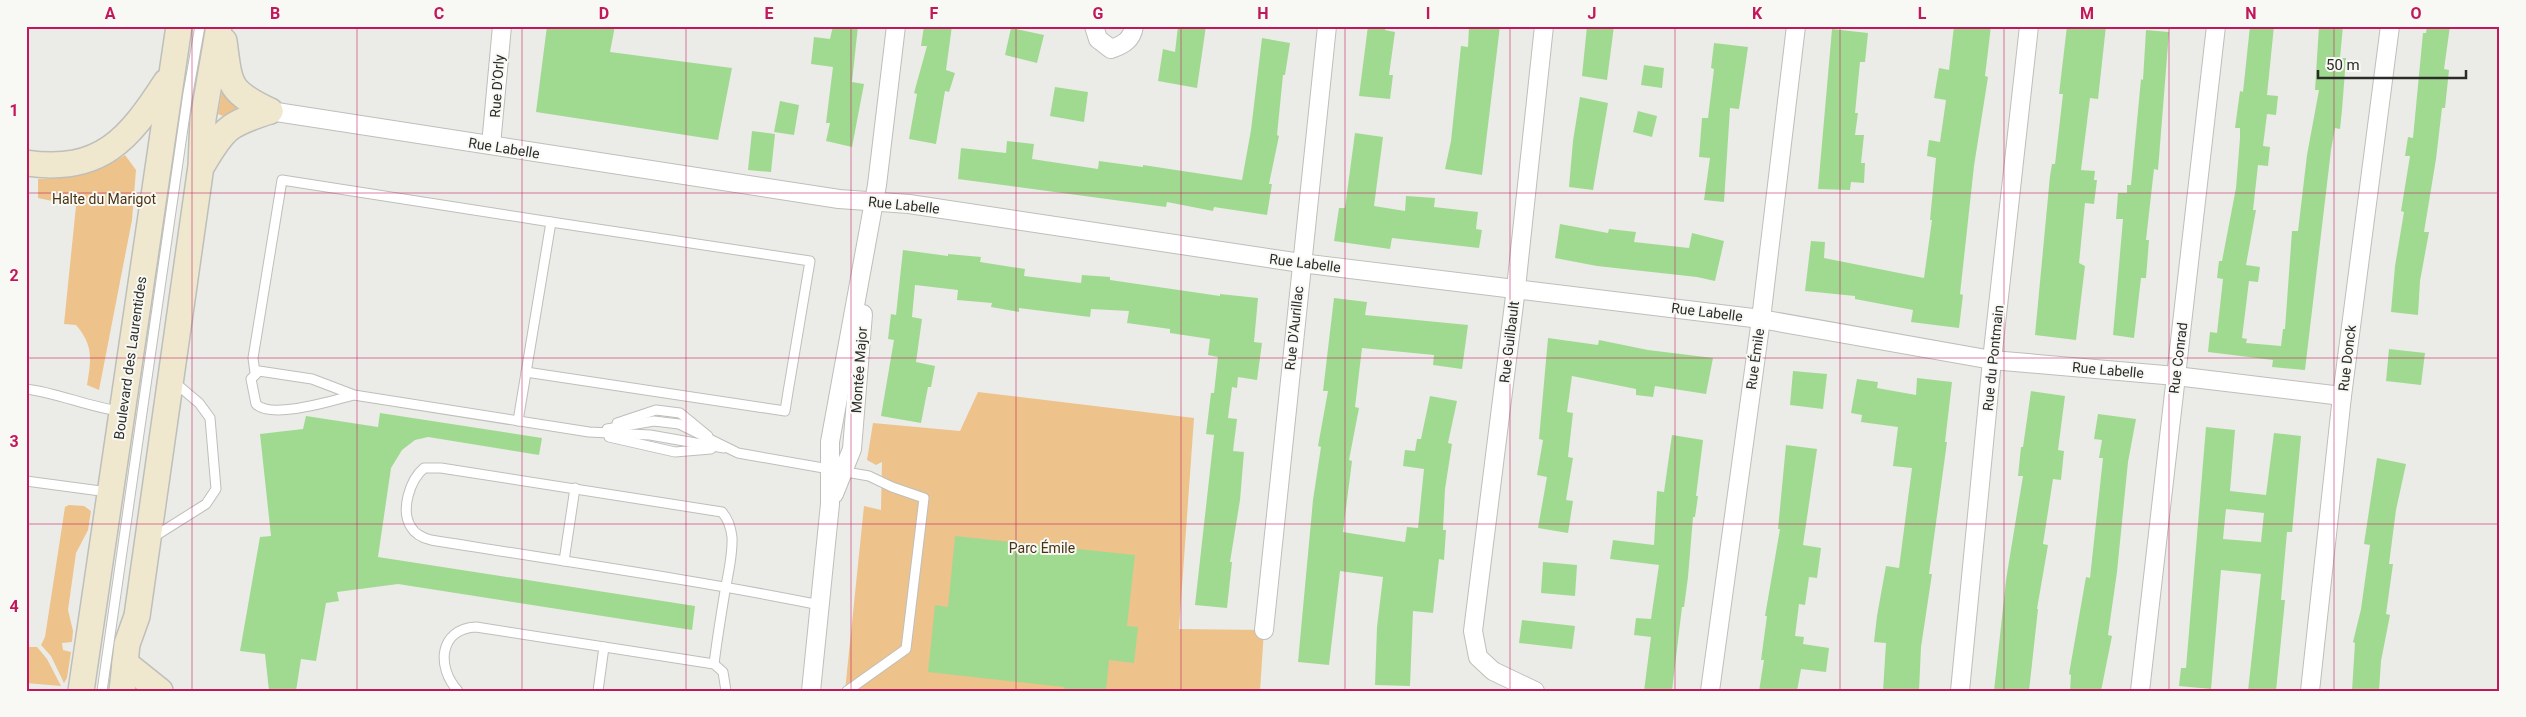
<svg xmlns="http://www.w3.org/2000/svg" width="2526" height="717" viewBox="0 0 2526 717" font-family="Roboto,sans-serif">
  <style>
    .green { fill: #eec28b }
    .building { fill: #a0da90; fill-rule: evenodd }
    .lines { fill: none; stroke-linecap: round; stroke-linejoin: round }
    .service-casing { stroke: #bebfba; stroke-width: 11 }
    .minor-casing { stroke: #bebfba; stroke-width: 20 }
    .secondary-casing { stroke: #bebfba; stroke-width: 28 }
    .service { stroke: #fff; stroke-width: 9 }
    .minor { stroke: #fff; stroke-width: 18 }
    .secondary { stroke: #efe8ce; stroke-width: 25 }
    .grid { fill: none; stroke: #c2185b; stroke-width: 1; stroke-opacity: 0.55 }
    .labels { text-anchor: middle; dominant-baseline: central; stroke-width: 4; stroke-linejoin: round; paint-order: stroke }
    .street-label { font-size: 14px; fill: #2c2c2a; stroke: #f8f9f4 }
    .park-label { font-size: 14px; fill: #4b3312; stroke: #f8f9f4 }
    .neatline { fill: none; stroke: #c2185b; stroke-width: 2 }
    .grid-label { font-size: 16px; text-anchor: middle; font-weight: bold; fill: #c2185b }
  </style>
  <rect width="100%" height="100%" fill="#ebece7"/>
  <g class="green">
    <polygon points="222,91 225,91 236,104 236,109 223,116 218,114"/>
    <path d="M 125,155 L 136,170 L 132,220 L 99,390 L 87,385 C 91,360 94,346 76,325 L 64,324 L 76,206 L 38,198 L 38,179 C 71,179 98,173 125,155 Z"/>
    <polygon points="978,392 1194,418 1179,629 1264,630 1260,691 845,691 864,506 881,510 882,462 876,465 867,460 873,423 960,431"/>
    <polygon points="69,505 84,506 91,511 88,530 76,553 68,610 73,631 72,642 62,643 63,650 71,652 67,678 64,683 51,656 41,645 45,637 65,507"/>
    <polygon points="26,647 37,647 47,659 61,686 26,683"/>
  </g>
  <g class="building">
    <polygon points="547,26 615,26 610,52 732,68 718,140 536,112"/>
    <polygon points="833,26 858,26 852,82 864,84 852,147 826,141 830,123 826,123 833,67 811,64 814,37 830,39"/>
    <polygon points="924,26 952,26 946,70 955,73 949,92 945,91 936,144 909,139 917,94 914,93 927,46 921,46"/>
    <polygon points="1178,26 1206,26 1197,88 1158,81 1163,49 1175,52"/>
    <polygon points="1368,26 1386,26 1385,30 1395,32 1389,75 1393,75 1390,99 1359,96"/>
    <polygon points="1469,26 1500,26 1482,175 1445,169 1451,141 1461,46 1468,47"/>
    <polygon points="1587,26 1614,26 1607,80 1582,76"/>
    <polygon points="1954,26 1991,26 1985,76 1988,77 1974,166 1960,294 1963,295 1959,328 1911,322 1913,310 1855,299 1855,296 1805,291 1811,241 1825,242 1824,258 1924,278 1932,220 1930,220 1936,158 1927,156 1929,140 1940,142 1946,100 1934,98 1939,68 1949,70"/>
    <polygon points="2067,26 2106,26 2098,99 2090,98 2081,170 2095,171 2094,180 2097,180 2094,204 2085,203 2079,263 2085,266 2076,340 2035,335 2050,176 2052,164 2055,164 2063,94 2059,94"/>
    <polygon points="2250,26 2274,26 2267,95 2278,96 2276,115 2267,114 2263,146 2270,147 2268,166 2258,165 2253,210 2256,210 2246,265 2260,267 2258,282 2249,281 2242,338 2247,339 2246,343 2281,346 2283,329 2285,329 2292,231 2298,231 2307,155 2319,90 2315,90 2319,26 2343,26 2340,58 2346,58 2342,110 2340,129 2335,128 2331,150 2305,370 2272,367 2273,360 2208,352 2210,332 2217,333 2223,279 2217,278 2219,261 2222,261 2236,188 2240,138 2240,128 2235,128 2240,91 2243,92"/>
    <polygon points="2427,26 2450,26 2444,69 2449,70 2445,108 2442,108 2436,159 2424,232 2429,232 2420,281 2418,315 2391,312 2395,266 2404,212 2401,211 2410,156 2405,156 2408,137 2413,138 2423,33 2426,33"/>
    <polygon points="1011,28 1044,35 1037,63 1005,55"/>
    <polygon points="1832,29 1868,33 1865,62 1860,62 1855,113 1858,113 1855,135 1864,135 1861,163 1865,163 1864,183 1851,182 1850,190 1818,189"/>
    <polygon points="2146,30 2169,32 2158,170 2154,169 2146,240 2149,240 2146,278 2141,278 2134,338 2113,335 2123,219 2116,219 2118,193 2127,193 2127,185 2131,185 2141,79 2143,80"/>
    <polygon points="1262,38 1290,43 1285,75 1283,75 1277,135 1279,136 1269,184 1272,184 1267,215 1214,207 1213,211 1167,202 1166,207 958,179 961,148 1006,153 1007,141 1034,144 1032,159 1098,169 1099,161 1143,167 1143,165 1242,180 1251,130"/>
    <polygon points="1714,43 1748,47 1739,109 1730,108 1724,202 1704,200 1710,158 1699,157 1702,118 1708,118 1714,69 1711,68"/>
    <polygon points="1644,65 1664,68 1662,88 1641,85"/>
    <polygon points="1055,87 1088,92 1084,122 1050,116"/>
    <polygon points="1580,97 1608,103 1593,190 1569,187 1573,141"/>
    <polygon points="780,101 799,105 794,135 774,132"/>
    <polygon points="1638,111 1657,116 1652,137 1633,132"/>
    <polygon points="752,131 775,134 771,172 748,170"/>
    <polygon points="1355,133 1383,137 1374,206 1405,211 1406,196 1435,198 1434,207 1478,212 1476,229 1482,230 1479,248 1392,238 1390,249 1334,241 1339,208 1345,208"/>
    <polygon points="1560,224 1608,233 1609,229 1636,232 1634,242 1689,248 1692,233 1724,241 1715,281 1697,277 1597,266 1555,258"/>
    <polygon points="903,250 948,256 948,254 981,257 980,262 1025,269 1024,276 1081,283 1082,275 1110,277 1110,280 1220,296 1220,294 1258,298 1254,342 1262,343 1257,380 1238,377 1237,388 1232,387 1228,418 1237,419 1233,451 1244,452 1240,500 1230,562 1232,562 1227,608 1195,605 1214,435 1206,434 1211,393 1214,393 1218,357 1208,355 1210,339 1170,333 1170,329 1127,323 1129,311 1091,309 1090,317 1019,308 1019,312 991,307 992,303 957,300 958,290 915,285 912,317 922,319 916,362 935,366 931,387 928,387 921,423 881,416 894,340 888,339 891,314 896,315"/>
    <polygon points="1334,298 1367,302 1365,315 1468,325 1462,369 1433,365 1434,355 1362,348 1355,407 1359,408 1349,460 1352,461 1343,532 1405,542 1407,527 1418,528 1424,469 1403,466 1405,450 1415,451 1417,439 1421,439 1430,396 1457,401 1448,443 1452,444 1445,489 1443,530 1446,530 1444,560 1439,559 1433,613 1413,611 1410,686 1375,685 1377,627 1383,577 1340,571 1329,665 1298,662 1313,500 1321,447 1318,446 1328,391 1323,391"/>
    <polygon points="1548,338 1598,345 1599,340 1648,350 1713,358 1706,394 1655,386 1653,397 1636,395 1636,389 1572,376 1567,412 1573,413 1568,457 1573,458 1566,500 1573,501 1568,533 1538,528 1547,477 1537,475 1543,440 1539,439"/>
    <polygon points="2389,349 2425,353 2421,385 2386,381"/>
    <polygon points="1793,371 1827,374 1823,409 1790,405"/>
    <polygon points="1917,378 1952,382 1945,442 1947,442 1929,574 1932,574 1921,647 1919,691 1883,691 1886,643 1874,642 1877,616 1886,566 1899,568 1912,468 1893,466 1898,427 1861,422 1862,415 1851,413 1857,379 1878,382 1877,388 1916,395"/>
    <polygon points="2031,391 2065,396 2058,450 2064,451 2061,480 2053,479 2043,544 2048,545 2037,609 2038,609 2029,691 1994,691 2006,580 2023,476 2018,476 2021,447 2023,447"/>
    <polygon points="380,413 542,438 539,455 428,437 415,440 402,450 391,468 378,557 695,606 692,630 398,584 337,592 339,601 326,603 316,661 301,659 296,691 269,691 265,654 240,651 260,537 271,536 260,434 303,429 306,416 378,427"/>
    <polygon points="2098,414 2136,419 2128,462 2117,572 2108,635 2112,636 2101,691 2070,691 2071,675 2069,674 2086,577 2090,578 2103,458 2099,458 2102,440 2094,439"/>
    <path d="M 2206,427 L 2235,430 L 2230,491 L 2266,495 L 2274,433 L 2301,436 L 2292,532 L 2287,532 L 2281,600 L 2285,600 L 2276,691 L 2248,691 L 2261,574 L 2221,570 L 2211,689 L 2179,686 L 2181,668 L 2186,668 ZM 2226,509 L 2264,513 L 2261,542 L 2223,539 Z"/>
    <polygon points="1672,435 1703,440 1696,496 1698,496 1695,517 1693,517 1688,577 1684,607 1682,607 1672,691 1644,691 1651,637 1634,635 1636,618 1651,619 1659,565 1610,559 1613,540 1654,545 1657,491 1664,492"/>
    <polygon points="1786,445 1817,449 1803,545 1821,548 1817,578 1809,577 1805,605 1799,604 1795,636 1804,637 1803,644 1829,648 1826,672 1801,669 1797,691 1759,691 1764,660 1761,660 1767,616 1765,616 1780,529 1778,529"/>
    <polygon points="2377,458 2406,464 2396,510 2389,564 2393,564 2386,614 2390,615 2381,661 2379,691 2352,691 2355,643 2353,642 2361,609 2370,545 2364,544"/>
    <polygon points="955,536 1135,555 1127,626 1138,627 1134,663 1109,660 1106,691 1064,691 1064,687 928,672 935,605 948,607"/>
    <polygon points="1543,562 1577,565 1575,596 1541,593"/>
    <polygon points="1522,620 1575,626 1572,649 1519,643"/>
  </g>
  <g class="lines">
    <defs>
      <g id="service">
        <polyline points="526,372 785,411 788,392 810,261 551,222"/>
        <polyline points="255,373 253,358 282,180 551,222 518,421"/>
        <path d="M 26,389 C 59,393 88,407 120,411"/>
        <path d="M 354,395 C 334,400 271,420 256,404 L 251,379 L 259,371 L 312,379 L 354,395 L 589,432 L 650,435 L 724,448"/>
        <polyline points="617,423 656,410 680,413 708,436"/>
        <polyline points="607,429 654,421 679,424 738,453 869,476 892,487 924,498 906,649 847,691"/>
        <polyline points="609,437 675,452 711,449"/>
        <polyline points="26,481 108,492"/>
        <polyline points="152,538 206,504 216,489 210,418 199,403 173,381"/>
        <polyline points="564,561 575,488"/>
        <path d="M 714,664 C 717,640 721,615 725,591 C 728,574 733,555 732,537 C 731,528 728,519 722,512 L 441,468 L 424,468 C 410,480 400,510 411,527 C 415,534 423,538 431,540 C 561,561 691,579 820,605"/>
        <polyline points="102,691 188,93 200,26"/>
        <path d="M 458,691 C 436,667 439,629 476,627 L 714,664 L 723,672 L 726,691"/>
        <polyline points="598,691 604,647"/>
      </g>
      <g id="minor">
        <path d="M 1094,26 L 1098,39 L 1111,49 C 1123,45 1132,40 1134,26"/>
        <polyline points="270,111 839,199 909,204 1301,263 1761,319 1992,360 2176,376 2342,396"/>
        <polyline points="491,145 502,26"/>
        <polyline points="834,494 852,449 863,314"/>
        <polyline points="1264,630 1327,26"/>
        <polyline points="811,691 830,504 830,442 877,185 896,26"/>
        <polyline points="1535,691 1493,671 1478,657 1473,631 1516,288 1544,26"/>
        <polyline points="1710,691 1761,319 1796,26"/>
        <polyline points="1960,691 1992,360 2029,26"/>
        <polyline points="2140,691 2216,26"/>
        <polyline points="2310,691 2342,396 2390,26"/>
      </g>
      <g id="secondary">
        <path d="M 224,41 C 230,86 228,91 270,111"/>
        <path d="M 26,163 C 101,174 129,139 166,82"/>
        <path d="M 203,164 C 225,127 229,124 270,111"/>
        <polyline points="125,663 160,691"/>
        <polyline points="81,691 179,26"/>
        <polyline points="122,691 127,644 137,616 201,166 203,119 219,26"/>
      </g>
    </defs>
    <use href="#service" class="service-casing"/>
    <use href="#minor" class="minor-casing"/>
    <use href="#secondary" class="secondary-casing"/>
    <use href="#service" class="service"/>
    <use href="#minor" class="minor"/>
    <use href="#secondary" class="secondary"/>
  </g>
  <path class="grid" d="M 192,26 L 192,691M 357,26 L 357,691M 522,26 L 522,691M 686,26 L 686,691M 851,26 L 851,691M 1016,26 L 1016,691M 1181,26 L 1181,691M 1345,26 L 1345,691M 1510,26 L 1510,691M 1675,26 L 1675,691M 1840,26 L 1840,691M 2004,26 L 2004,691M 2169,26 L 2169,691M 2334,26 L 2334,691M 26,193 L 2500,193M 26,358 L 2500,358M 26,524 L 2500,524"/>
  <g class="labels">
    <g class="street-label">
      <text transform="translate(497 86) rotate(-86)">Rue D'Orly</text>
      <text transform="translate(504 148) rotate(9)">Rue Labelle</text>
      <text transform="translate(904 205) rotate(6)">Rue Labelle</text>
      <text transform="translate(1305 263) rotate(7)">Rue Labelle</text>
      <text transform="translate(1707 312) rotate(7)">Rue Labelle</text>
      <text transform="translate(1294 328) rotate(-84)">Rue D'Aurillac</text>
      <text transform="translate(1509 342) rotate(-83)">Rue Guilbault</text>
      <text transform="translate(130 358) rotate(-82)">Boulevard des Laurentides</text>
      <text transform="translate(1993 358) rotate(-84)">Rue du Pontmain</text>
      <text transform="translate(2178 358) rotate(-83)">Rue Conrad</text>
      <text transform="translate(2347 358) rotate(-83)">Rue Donck</text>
      <text transform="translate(1755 359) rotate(-82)">Rue Émile</text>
      <text transform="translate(859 370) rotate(-86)">Montée Major</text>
      <text transform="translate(2108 370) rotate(5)">Rue Labelle</text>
    </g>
    <g class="park-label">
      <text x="104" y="199">Halte du Marigot</text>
      <text x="1042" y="548">Parc Émile</text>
    </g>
  </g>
  <rect width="2526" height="717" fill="none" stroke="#f8f9f4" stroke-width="55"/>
  <path d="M2318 70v8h148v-8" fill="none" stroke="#2c2c2a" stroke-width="2.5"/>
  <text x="2326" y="70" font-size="15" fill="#2c2c2a" stroke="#f8f9f4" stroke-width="4" paint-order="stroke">50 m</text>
  <rect x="28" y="28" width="2470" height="662" class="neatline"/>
  <g class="grid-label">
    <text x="110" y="19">A</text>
    <text x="275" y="19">B</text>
    <text x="439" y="19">C</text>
    <text x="604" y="19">D</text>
    <text x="769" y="19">E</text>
    <text x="934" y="19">F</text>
    <text x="1098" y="19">G</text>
    <text x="1263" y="19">H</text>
    <text x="1428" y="19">I</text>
    <text x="1592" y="19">J</text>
    <text x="1757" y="19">K</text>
    <text x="1922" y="19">L</text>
    <text x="2087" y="19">M</text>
    <text x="2251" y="19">N</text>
    <text x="2416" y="19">O</text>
    <text x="14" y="116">1</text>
    <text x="14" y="281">2</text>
    <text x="14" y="447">3</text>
    <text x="14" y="612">4</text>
  </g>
</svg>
